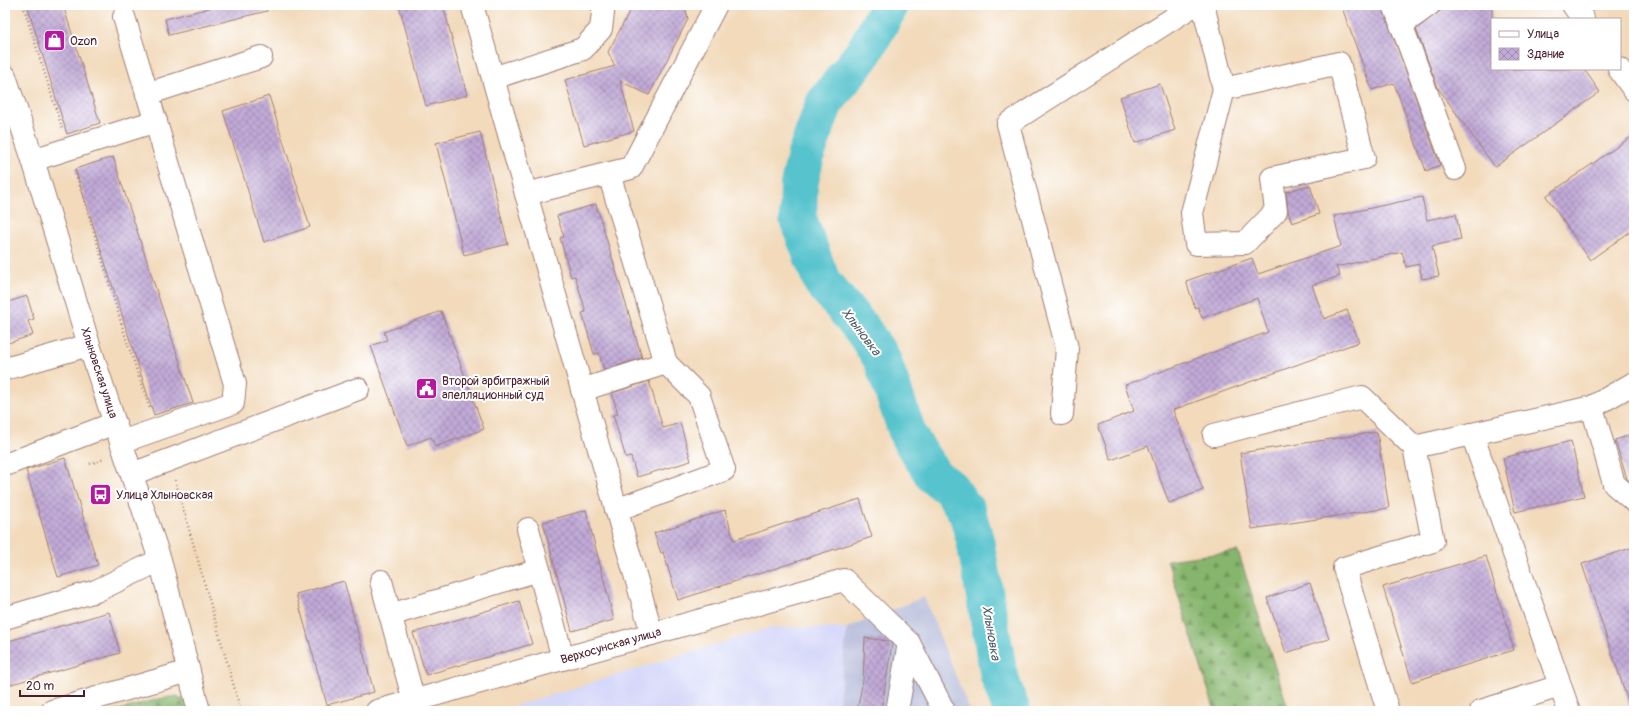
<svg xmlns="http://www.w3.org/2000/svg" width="1639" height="716" viewBox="0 0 1639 716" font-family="Pangolin,sans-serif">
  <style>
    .built { fill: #d5d8f9 }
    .industrial { fill: #bdc3de }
    .forest { fill: url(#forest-firs); stroke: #686a4c }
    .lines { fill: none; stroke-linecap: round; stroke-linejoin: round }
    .river { stroke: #56c3cd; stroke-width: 38 }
    .building { fill: url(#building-cross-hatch) }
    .minor-casing { stroke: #9e7c73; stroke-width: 24 }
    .path { stroke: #9e7c73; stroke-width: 2.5; stroke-dasharray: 1 3; stroke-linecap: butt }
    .minor { stroke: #fff; stroke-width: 22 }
    .labels { text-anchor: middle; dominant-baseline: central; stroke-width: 4; stroke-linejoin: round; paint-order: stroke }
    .poi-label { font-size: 12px; fill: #4a1f2b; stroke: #fff; text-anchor: start }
    .street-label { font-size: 12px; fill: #4a1f2b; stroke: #fff }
    .water-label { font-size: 13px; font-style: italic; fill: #4e5864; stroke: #fff }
  </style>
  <defs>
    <pattern id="forest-firs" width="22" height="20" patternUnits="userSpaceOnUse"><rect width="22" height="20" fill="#86b56d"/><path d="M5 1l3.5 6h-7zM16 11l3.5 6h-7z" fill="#70935a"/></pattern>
    <pattern id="building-cross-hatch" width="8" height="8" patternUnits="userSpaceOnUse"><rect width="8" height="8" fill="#c1aad7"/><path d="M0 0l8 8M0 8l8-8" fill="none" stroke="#9f8aaf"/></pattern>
  </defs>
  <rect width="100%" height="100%" fill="#fff"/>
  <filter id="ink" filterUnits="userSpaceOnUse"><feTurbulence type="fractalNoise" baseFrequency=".025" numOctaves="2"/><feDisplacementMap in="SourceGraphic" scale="8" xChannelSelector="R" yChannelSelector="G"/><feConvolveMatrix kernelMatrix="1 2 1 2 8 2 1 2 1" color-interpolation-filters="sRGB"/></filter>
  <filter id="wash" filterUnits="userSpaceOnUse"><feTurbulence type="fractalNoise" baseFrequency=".012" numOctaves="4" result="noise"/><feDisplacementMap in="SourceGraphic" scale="16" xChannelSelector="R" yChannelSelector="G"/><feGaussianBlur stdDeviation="0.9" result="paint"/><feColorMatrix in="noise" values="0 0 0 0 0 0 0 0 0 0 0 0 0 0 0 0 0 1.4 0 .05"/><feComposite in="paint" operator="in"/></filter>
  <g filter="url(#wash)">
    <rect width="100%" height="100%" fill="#f2dabb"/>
    <polygon class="built" points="773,627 847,628 838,711 498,711"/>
    <polygon class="industrial" points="924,597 970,711 838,711 847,628"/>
    <g class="forest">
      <polygon points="1238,551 1289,711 1215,711 1167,560"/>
      <polygon points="177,696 187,702 189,711 116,711 158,699"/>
    </g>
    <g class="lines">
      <polyline class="river" points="890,5 864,52 824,104 806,155 799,185 798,219 822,282 862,329 882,359 909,437 934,476 950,488 967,512 975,540 999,676 1012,711"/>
    </g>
    <g id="blocks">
      <g class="building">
        <polygon points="27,5 63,5 100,123 67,134"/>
        <polygon points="222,5 266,5 267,11 169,35 165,19"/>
        <polygon points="399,5 443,5 467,95 426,106"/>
        <polygon points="643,5 685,5 688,19 649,95 620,81 634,131 584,145 565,80 615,66 608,52 630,11 642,8"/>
        <polygon points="1341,5 1382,5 1440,165 1426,171 1394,83 1372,90"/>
        <polygon points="1448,5 1492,5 1492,69 1584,69 1600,92 1495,167 1438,88 1416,29"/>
        <polygon points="1160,84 1175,130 1135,143 1120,97"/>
        <polygon points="269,96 310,227 264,242 223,111"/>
        <polygon points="480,132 508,244 464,255 436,143"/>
        <polygon points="1634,135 1634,229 1590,260 1546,196"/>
        <polygon points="113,157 193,403 154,415 75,169"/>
        <polygon points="1310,185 1319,214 1292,223 1288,211 1286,192"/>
        <polygon points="1422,197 1427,220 1456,214 1461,240 1432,246 1439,276 1422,279 1419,264 1406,267 1402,252 1336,267 1340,276 1312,285 1324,319 1347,310 1359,342 1173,410 1203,490 1169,503 1148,446 1111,460 1098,425 1134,411 1125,385 1268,332 1257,298 1202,318 1198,307 1195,308 1186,281 1252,258 1258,274 1341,246 1334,216"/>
        <polygon points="596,204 642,358 604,370 599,353 594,354 582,313 586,312 575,276 571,277 560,238 564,237 557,216"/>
        <polygon points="27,296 34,319 28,321 33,335 5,344 5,303"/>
        <polygon points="441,311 484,429 435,447 431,437 407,446 371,346 387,340 384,332"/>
        <polygon points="649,381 663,428 680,423 691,461 637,477 631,457 626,458 613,415 618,414 612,393"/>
        <polygon points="1377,432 1389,508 1252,529 1240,453"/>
        <polygon points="1634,434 1634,485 1627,479 1615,440"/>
        <polygon points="1571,441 1584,496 1515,512 1503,458"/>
        <polygon points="65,458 98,565 58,577 26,470"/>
        <polygon points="860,499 872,537 678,600 663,552 661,553 654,533 725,510 734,540"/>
        <polygon points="586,510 614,620 572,631 543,522"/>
        <polygon points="1634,547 1634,710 1631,710 1582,564"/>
        <polygon points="1486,556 1514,650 1412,682 1383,587"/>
        <polygon points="344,581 374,692 327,705 296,594"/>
        <polygon points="1310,583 1329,639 1286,653 1267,598"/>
        <polygon points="519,601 532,644 426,675 413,633"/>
        <polygon points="109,612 120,653 5,686 5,642"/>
        <polygon points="865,638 889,641 892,644 881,711 857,711 863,680"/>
      </g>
    </g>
  </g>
  <g filter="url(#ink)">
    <use href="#blocks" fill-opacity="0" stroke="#9e7c73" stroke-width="1"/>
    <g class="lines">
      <defs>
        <g id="minor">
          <polyline points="472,5 652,634"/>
          <polyline points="1203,5 1224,89 1339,63 1364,158 1272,178 1276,211 1245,243 1196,244 1192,213 1224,89"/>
          <polyline points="1394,5 1455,169"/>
          <polyline points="1573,5 1583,19"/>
          <polyline points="1401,25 1429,5"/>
          <polyline points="1619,69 1634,90"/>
          <polyline points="5,76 33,160 89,345 160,560 199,711"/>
          <polyline points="493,78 583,49 601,29 604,5"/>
          <polyline points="147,94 261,57"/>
          <polyline points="33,160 156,121"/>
          <polyline points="609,174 666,363 699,396 724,470 616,510"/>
          <polyline points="526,194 631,168 716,5"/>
          <polyline points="5,369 89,345"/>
          <polyline points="582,390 666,363"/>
          <polyline points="1592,407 1614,484 1634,501"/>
          <polyline points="1062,414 1067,348 1008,124 1194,5"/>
          <polyline points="1214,435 1362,397 1414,447"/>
          <polyline points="121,442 233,403 235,384 124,17"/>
          <polyline points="5,465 115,423"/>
          <polyline points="132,474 358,389"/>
          <polyline points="528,529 563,659"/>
          <polyline points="381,581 414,701"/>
          <polyline points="390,615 539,570"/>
          <polyline points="5,618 96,591 160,560"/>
          <polyline points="52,711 189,671"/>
          <polyline points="377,711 844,580 909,643 944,711"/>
          <polyline points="897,711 909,643"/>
          <polyline points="1388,711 1344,568 1433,541 1414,447 1472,434"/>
          <polyline points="1481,711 1560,686"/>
          <polyline points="1569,711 1472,434 1592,407 1634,383"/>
        </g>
      </defs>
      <use href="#minor" class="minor-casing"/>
      <g class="path">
        <polyline points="23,5 62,128"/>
        <polyline points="75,170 127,342 150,409"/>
        <polyline points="90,464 104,459"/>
        <polyline points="175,480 241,711"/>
      </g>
      <use href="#minor" class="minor"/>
    </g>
  </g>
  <defs>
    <symbol id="shop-square" viewBox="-11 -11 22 22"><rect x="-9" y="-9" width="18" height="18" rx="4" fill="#b5179e" stroke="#fff"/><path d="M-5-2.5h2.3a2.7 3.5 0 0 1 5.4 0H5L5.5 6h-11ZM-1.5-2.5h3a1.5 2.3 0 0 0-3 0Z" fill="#fff"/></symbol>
    <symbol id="civic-square" viewBox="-11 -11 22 22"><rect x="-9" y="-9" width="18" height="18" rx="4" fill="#b5179e" stroke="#fff"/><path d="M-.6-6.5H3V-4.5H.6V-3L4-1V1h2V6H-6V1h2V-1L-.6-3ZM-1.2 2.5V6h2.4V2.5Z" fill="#fff"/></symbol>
    <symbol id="bus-square" viewBox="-11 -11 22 22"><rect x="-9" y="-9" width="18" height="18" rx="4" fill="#b5179e" stroke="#fff"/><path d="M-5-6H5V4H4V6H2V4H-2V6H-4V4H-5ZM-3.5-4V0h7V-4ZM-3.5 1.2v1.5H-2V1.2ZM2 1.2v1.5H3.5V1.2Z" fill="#fff"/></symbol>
  </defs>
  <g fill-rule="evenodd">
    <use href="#shop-square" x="42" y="28" width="25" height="25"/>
    <use href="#civic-square" x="414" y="376" width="25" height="25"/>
    <use href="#bus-square" x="88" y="482" width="25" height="25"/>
  </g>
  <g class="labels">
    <g class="poi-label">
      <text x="70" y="41">Ozon</text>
      <text x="442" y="381">Второй арбитражный<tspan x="442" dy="14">апелляционный суд</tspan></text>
      <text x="116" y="495">Улица Хлыновская</text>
    </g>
    <g class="street-label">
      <text transform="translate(99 373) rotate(72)">Хлыновская улица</text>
      <text transform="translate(611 646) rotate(-16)">Верхосунская улица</text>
    </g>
    <g class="water-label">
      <text transform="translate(861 332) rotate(53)">Хлыновка</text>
      <text transform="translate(991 633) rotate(80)">Хлыновка</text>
    </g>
  </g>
  <rect width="1639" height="716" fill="none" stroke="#fff" stroke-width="20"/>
  <rect x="1491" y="18" width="130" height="52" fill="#ffffff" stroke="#b7a5aa"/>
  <rect x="1499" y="31" width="20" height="6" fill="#ffffff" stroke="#b7a5aa"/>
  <text x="1527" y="38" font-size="12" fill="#4a1f2b">Улица</text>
  <rect x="1499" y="48" width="20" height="12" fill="url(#building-cross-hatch)" stroke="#b7a5aa"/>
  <text x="1527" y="58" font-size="12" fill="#4a1f2b">Здание</text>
  <path d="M20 690v6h64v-6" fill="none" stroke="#4a1f2b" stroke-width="2"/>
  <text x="26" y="690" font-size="12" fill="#4a1f2b" stroke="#ffffff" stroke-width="3" paint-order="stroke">20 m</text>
</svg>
